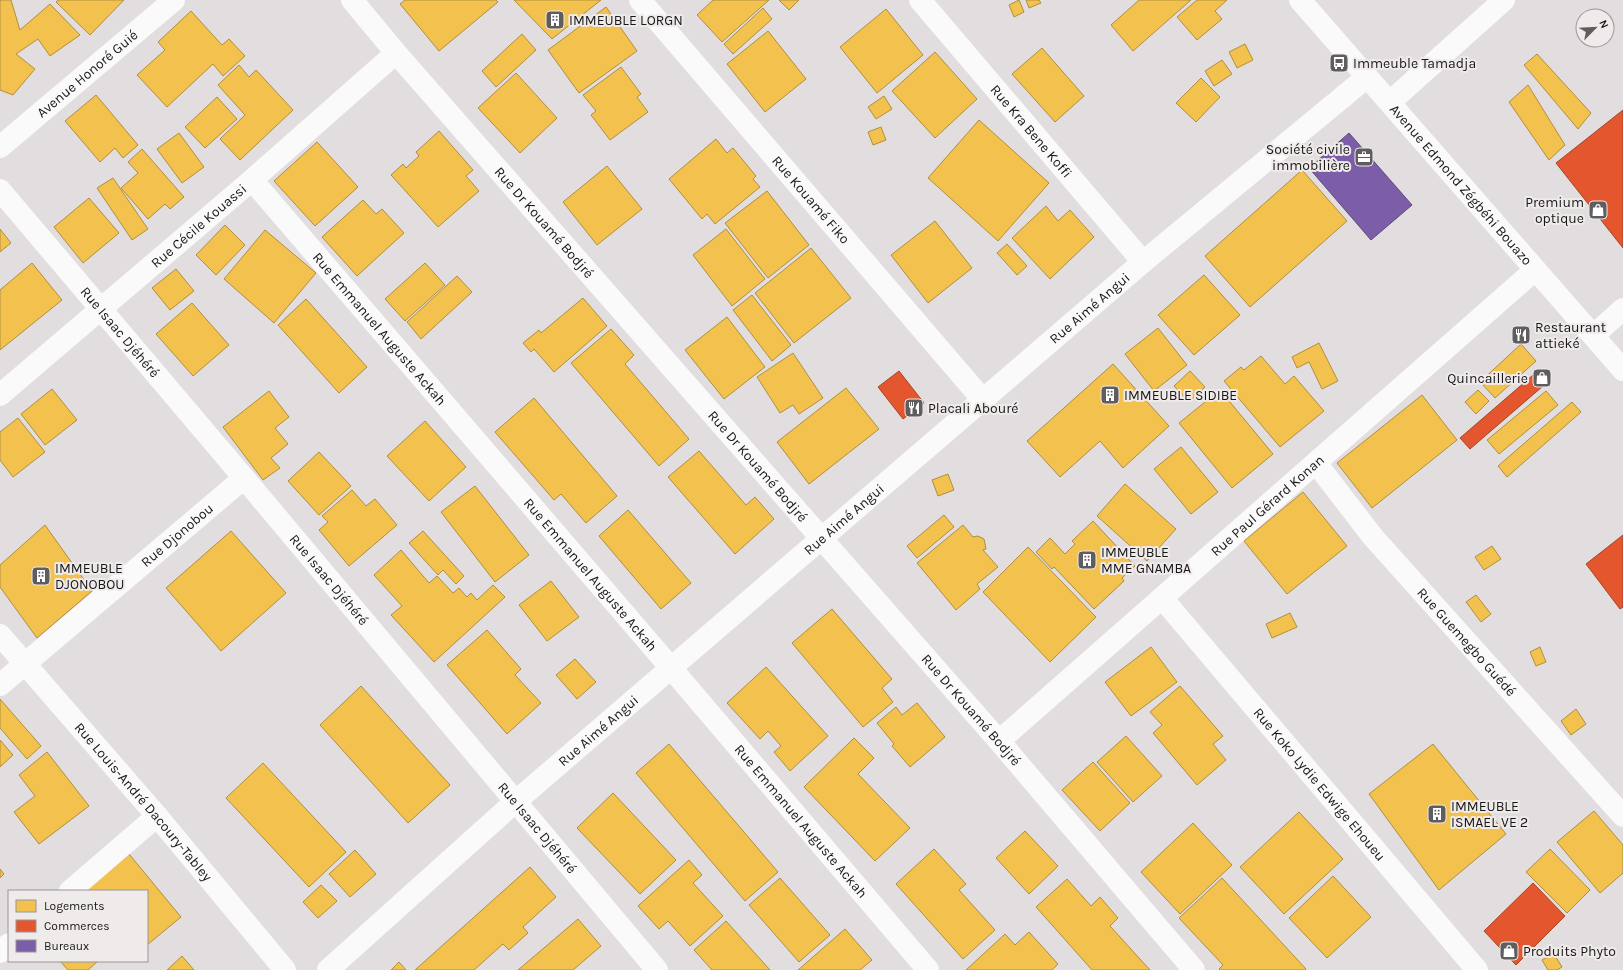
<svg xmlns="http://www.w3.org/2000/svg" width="1623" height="970" viewBox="0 0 1623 970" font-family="Karla,sans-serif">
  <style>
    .homes { fill: #f2c14e; stroke: #b18e3e }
    .shops { fill: #e4572e; stroke: #a74427 }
    .offices { fill: #7b5ea7; stroke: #5e497c }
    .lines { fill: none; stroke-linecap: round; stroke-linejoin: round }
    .street { stroke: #fbfafa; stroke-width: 22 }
    .labels { text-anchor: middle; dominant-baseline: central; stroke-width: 4; stroke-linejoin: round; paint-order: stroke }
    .poi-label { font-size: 14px; fill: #191717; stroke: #f0ebeb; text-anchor: start }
    .street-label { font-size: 14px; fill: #191717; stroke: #f0ebeb }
  </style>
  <rect width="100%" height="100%" fill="#e2dedf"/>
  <g class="homes">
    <polygon points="0,0 11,0 20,30 50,4 80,35 50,56 38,39 16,54 35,69 13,95 0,90"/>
    <polygon points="58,0 124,0 90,35 56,2"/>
    <polygon points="405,0 496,0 498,2 439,51 400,4"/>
    <polygon points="514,0 601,0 552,39"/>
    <polygon points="713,0 769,0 722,42 697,15"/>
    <polygon points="779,0 799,0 789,10"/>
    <polygon points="1019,0 1024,12 1014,17 1009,5"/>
    <polygon points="1026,0 1039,0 1041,3 1029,8"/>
    <polygon points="1139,0 1191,0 1133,51 1111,25"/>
    <polygon points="1197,0 1227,0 1215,11 1222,19 1197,40 1177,17"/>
    <polygon points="606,7 637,51 579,93 548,50"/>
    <polygon points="763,8 772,19 733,54 724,44"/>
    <polygon points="886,9 923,55 877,93 840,47"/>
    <polygon points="191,11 222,45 229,39 245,56 223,76 213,64 167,107 137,75 165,50 158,42"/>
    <polygon points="768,31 806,79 765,112 727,64"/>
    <polygon points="522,34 536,50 496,87 482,71"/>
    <polygon points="1245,44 1253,60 1237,68 1229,52"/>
    <polygon points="1042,48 1084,96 1055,122 1012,74"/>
    <polygon points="935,52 977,99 935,138 892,91"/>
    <polygon points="1537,54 1591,113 1578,129 1524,65"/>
    <polygon points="1222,60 1232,74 1214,86 1205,71"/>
    <polygon points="239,65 249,77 256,70 293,110 240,160 220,139 245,115 218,85"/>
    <polygon points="621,67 641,94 637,97 648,112 610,140 591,115 596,111 583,95"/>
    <polygon points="516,73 557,118 520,153 478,108"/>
    <polygon points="1201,78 1220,97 1196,122 1176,103"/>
    <polygon points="1528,85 1565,145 1549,160 1509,102"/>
    <polygon points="96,95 138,145 123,158 115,148 100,162 65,121"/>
    <polygon points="884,96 892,109 876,119 868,107"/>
    <polygon points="217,97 237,119 205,148 185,127"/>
    <polygon points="979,120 1049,183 998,241 928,178"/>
    <polygon points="881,127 886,140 873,145 868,132"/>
    <polygon points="439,131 473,170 466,176 479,191 438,227 391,175 403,164 406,168 419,156 416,152"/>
    <polygon points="179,133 204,167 182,183 157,149"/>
    <polygon points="716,139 727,153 733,148 756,176 753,179 760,187 715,224 707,214 702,219 669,179"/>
    <polygon points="317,142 358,187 315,226 274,181"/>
    <polygon points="142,149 184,197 170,209 165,204 148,219 121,188 138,173 128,162"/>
    <polygon points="607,166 642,209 597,245 563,202"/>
    <polygon points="1302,170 1347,221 1250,307 1205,256"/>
    <polygon points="113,178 148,229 132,240 97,188"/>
    <polygon points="767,191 809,245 768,278 725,223"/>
    <polygon points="89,198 119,233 83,263 54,227"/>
    <polygon points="363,200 376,214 382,209 404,233 357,276 322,237"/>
    <polygon points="1046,206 1058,221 1070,210 1094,237 1050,279 1012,238"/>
    <polygon points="935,221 972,268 928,303 891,255"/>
    <polygon points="225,225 245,245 216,275 196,255"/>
    <polygon points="0,229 11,243 0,252"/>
    <polygon points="726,229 765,279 732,306 693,255"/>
    <polygon points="265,230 316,273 274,323 224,279"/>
    <polygon points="1007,244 1027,266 1017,275 997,253"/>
    <polygon points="811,248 851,298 794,343 755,293"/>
    <polygon points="32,263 62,300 0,350 0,290"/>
    <polygon points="425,263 445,285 405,321 385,299"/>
    <polygon points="176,269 194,291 170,310 152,288"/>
    <polygon points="1204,275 1240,315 1194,355 1158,315"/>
    <polygon points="457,276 472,292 421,339 407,322"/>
    <polygon points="752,295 791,345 772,361 733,310"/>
    <polygon points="583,298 607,326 554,372 534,349 531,352 523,343 539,330 541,333"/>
    <polygon points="306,299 367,367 339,393 278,325"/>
    <polygon points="192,303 229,345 193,376 156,334"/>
    <polygon points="727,317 765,367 724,399 685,350"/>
    <polygon points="1158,328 1187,365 1154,391 1125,354"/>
    <polygon points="611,329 634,355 625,364 689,439 659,466 571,363"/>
    <polygon points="1319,343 1338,381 1322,389 1309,362 1297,368 1292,357"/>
    <polygon points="1521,344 1536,361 1495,398 1480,382"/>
    <polygon points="793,353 823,398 799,414 793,405 780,413 757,377"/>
    <polygon points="1261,356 1285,384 1294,376 1324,411 1280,447 1224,381 1241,367 1244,370"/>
    <polygon points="1113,364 1169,426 1123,468 1100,441 1060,477 1027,441"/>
    <polygon points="1190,371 1205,387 1189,402 1174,386"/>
    <polygon points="846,388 879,429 809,484 777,442"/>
    <polygon points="52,389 77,420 45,445 21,414"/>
    <polygon points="1220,390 1273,454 1232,488 1179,423"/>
    <polygon points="1478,390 1489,401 1476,414 1465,402"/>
    <polygon points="269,391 289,417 275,428 288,444 271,458 280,468 263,480 223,427"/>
    <polygon points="1546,391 1558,405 1499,454 1487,440"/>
    <polygon points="1422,395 1457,440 1372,508 1337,463"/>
    <polygon points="534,398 617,496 586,523 561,494 554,500 495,432"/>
    <polygon points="1572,402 1581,412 1507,477 1498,466"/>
    <polygon points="18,418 45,452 13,477 0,460 0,432"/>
    <polygon points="425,421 466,467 429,501 387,456"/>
    <polygon points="1181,447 1218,492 1191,514 1154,469"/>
    <polygon points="699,451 746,505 755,497 774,519 735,554 668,477"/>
    <polygon points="319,452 351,486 319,515 288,481"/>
    <polygon points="948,474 954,490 938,496 932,480"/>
    <polygon points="1125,484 1176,529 1147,561 1097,516"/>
    <polygon points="475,486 529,555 495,582 441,512"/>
    <polygon points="352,490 366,506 375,499 397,525 349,566 319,530 328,522 322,516"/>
    <polygon points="1303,492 1347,546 1287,594 1244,541"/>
    <polygon points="628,510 691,583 661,609 599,536"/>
    <polygon points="944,515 954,527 917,558 907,546"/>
    <polygon points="1093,521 1135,566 1122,578 1124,581 1094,609 1054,567 1052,569 1036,552 1050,538 1065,554 1075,544 1072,541"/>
    <polygon points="45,525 92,591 37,638 0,587 0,565"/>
    <polygon points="963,525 973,537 978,536 984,539 986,549 983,550 998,567 977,584 980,589 956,610 917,563"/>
    <polygon points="231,531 286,593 221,651 166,588"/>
    <polygon points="423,531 464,576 456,584 443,570 438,575 409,543"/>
    <polygon points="1492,546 1501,559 1484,570 1475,557"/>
    <polygon points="1028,547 1096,617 1050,662 983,592"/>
    <polygon points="401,550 429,583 437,576 453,593 459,588 467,597 471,593 477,600 493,585 505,597 434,662 391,615 402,606 374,575"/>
    <polygon points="551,581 579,617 547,641 519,605"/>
    <polygon points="1476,595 1491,614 1481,622 1466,602"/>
    <polygon points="832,609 892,679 882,688 893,702 863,727 792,643"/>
    <polygon points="1290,613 1297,627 1272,638 1266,624"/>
    <polygon points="487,630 521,669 515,675 541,703 507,734 447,665"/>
    <polygon points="1151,647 1177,682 1131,716 1105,682"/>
    <polygon points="1540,647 1546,662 1536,666 1530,652"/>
    <polygon points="575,659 596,682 577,699 556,675"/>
    <polygon points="766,667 828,736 790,771 774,752 781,746 768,731 760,739 727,703"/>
    <polygon points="361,686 450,785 408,823 320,725"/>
    <polygon points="1180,686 1223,736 1213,744 1226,760 1197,785 1153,733 1162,725 1150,712"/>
    <polygon points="0,699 41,746 27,759 0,728"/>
    <polygon points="917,703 945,737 910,767 892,746 894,744 877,723 896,707 902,715"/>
    <polygon points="1576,709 1586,724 1571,735 1561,721"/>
    <polygon points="1126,736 1162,776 1133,802 1097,762"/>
    <polygon points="854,738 874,758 858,774 910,828 875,861 804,787"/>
    <polygon points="0,740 13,755 0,767"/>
    <polygon points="669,744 778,872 745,901 636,773"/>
    <polygon points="1433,744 1506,834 1439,890 1369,794"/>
    <polygon points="47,752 89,806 39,844 14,812 35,796 19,775"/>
    <polygon points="1093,762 1130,803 1100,831 1062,790"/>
    <polygon points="263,763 346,852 309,887 226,798"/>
    <polygon points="613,793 676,860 640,894 577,828"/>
    <polygon points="1594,811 1623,845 1623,873 1600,893 1557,842"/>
    <polygon points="1299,812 1343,859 1284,914 1240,867"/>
    <polygon points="1193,823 1232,865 1180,914 1141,872"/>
    <polygon points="1025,831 1058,866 1029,894 996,858"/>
    <polygon points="934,849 966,884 959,890 995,930 963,959 896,884"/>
    <polygon points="1550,849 1590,890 1567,913 1526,872"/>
    <polygon points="355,850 376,874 350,897 329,874"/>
    <polygon points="129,854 181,917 147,945 147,891 85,891"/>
    <polygon points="689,860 702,875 693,883 723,916 690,946 668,921 659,929 638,906"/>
    <polygon points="530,867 556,897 523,927 528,933 509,950 503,944 474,970 415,970"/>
    <polygon points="0,869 4,874 0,878"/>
    <polygon points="1333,876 1371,917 1327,958 1289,918"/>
    <polygon points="780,878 830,935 799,962 749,905"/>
    <polygon points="1222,878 1306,969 1304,970 1220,970 1219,969 1223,965 1179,918"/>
    <polygon points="1067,879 1091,906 1100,897 1118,918 1110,926 1150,970 1092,970 1036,907"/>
    <polygon points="321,885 337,901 318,918 303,902"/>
    <polygon points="578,919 601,946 573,970 518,970"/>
    <polygon points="726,921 770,970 712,970 694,950"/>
    <polygon points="845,929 872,960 860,970 798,970"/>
    <polygon points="1029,932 1058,964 1052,970 966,970 1005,934 1015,945"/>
    <polygon points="1554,954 1562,967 1557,970 1548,970 1542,960"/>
    <polygon points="182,956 194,970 167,970"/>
    <polygon points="60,961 98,961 88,970 68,970"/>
    <polygon points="399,962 406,970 391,970"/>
  </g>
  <g class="shops">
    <polygon points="1623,110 1623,248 1556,163"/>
    <polygon points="1540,369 1550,380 1470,449 1460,438"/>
    <polygon points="899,371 924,403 903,419 878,387"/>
    <polygon points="1623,535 1623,607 1620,609 1586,564"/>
    <polygon points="1533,883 1565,916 1516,965 1484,931"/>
  </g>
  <polygon class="offices" points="1349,133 1412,205 1371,240 1309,168"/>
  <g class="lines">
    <g class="street">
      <path id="s1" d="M 352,0 L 396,53 L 999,741 L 1194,970"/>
      <path id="s2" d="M 640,0 L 983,400"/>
      <path id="s3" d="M 920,0 L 1143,262"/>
      <path id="s4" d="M 1300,0 L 1623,370"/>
      <polyline points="1390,102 1504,0"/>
      <path id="s5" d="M 0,147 L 174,0"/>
      <path id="s6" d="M 252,180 L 671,668 L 928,970"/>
      <path id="s7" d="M 0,190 L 244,478 L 657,970"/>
      <polyline points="1594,335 1623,309"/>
      <path id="s8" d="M 0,395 L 252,180 L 396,53"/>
      <path id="s9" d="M 1316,463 L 1373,537 L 1623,816"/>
      <path id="s10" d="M 1162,598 L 1477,970"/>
      <path id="s11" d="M 0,635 L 157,816 L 285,970"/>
      <path id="s12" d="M 0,685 L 244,478"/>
      <path id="s13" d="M 999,741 L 1535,270"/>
      <polyline points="70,891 157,816"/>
      <polyline points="0,952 9,944"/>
      <path id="s14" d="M 328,970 L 515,802 L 1143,262 L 1367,77"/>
    </g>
  </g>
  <defs>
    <symbol id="building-square" viewBox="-11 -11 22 22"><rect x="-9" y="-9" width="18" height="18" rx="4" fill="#5f5d5d" stroke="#f0ebeb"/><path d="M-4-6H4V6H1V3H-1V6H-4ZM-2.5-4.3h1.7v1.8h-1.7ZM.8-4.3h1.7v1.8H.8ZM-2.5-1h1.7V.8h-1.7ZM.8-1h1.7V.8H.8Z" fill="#fff"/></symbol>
    <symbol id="bus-square" viewBox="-11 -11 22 22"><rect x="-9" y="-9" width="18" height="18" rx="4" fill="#5f5d5d" stroke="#f0ebeb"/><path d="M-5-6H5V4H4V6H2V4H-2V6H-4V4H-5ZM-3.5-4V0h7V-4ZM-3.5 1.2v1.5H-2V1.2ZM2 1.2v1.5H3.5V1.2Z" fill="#fff"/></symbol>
    <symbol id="office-square" viewBox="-11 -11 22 22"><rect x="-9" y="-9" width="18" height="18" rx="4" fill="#5f5d5d" stroke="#f0ebeb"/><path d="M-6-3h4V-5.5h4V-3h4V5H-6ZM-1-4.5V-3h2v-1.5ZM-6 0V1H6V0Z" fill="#fff"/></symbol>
    <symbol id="shop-square" viewBox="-11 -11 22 22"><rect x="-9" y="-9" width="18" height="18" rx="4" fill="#5f5d5d" stroke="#f0ebeb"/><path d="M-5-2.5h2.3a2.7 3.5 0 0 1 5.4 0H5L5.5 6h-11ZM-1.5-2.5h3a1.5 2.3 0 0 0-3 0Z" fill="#fff"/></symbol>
    <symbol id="restaurant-square" viewBox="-11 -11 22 22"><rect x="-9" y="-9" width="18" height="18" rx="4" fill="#5f5d5d" stroke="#f0ebeb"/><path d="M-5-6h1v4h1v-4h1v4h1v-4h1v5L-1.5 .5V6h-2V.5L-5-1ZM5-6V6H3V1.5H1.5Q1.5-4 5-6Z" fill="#fff"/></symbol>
  </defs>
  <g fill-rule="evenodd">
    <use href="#building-square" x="544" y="9" width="22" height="22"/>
    <use href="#bus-square" x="1328" y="52" width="22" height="22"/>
    <use href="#office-square" x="1353" y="146" width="22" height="22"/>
    <use href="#shop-square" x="1587" y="199" width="22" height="22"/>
    <use href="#restaurant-square" x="1510" y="324" width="22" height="22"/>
    <use href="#shop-square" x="1531" y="367" width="22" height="22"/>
    <use href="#building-square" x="1099" y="384" width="22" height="22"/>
    <use href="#restaurant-square" x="903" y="397" width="22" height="22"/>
    <use href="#building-square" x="1076" y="549" width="22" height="22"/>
    <use href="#building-square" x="30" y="565" width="22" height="22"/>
    <use href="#building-square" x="1426" y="803" width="22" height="22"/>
    <use href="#shop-square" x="1498" y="940" width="22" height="22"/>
  </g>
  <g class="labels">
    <g class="poi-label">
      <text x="569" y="20">IMMEUBLE LORGN</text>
      <text x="1353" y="63">Immeuble Tamadja</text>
      <text x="1350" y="149" text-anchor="end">Société civile<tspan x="1350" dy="16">immobilière</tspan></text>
      <text x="1584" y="202" text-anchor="end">Premium<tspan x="1584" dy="16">optique</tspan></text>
      <text x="1535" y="327">Restaurant<tspan x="1535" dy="16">attieké</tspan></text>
      <text x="1528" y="378" text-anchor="end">Quincaillerie</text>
      <text x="1124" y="395">IMMEUBLE SIDIBE</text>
      <text x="928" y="408">Placali Abouré</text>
      <text x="1101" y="552">IMMEUBLE<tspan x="1101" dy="16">MME GNAMBA</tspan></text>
      <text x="55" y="568">IMMEUBLE<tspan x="55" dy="16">DJONOBOU</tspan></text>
      <text x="1451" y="806">IMMEUBLE<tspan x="1451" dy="16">ISMAEL VE 2</tspan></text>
      <text x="1523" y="951">Produits Phyto</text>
    </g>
    <g class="street-label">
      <text stroke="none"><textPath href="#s5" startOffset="114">Avenue Honoré Guié</textPath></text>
      <text stroke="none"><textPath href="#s3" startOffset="172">Rue Kra Bene Koffi</textPath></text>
      <text stroke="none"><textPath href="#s4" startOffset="245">Avenue Edmond Zégbéhi Bouazo</textPath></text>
      <text stroke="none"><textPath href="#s2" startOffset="263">Rue Kouamé Fiko</textPath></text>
      <text stroke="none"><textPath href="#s1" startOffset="294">Rue Dr Kouamé Bodjré</textPath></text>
      <text stroke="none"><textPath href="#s8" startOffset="261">Rue Cécile Kouassi</textPath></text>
      <text stroke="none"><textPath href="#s14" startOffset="1009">Rue Aimé Angui</textPath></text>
      <text stroke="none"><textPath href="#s6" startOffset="196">Rue Emmanuel Auguste Ackah</textPath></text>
      <text stroke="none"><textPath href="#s7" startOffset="186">Rue Isaac Djéhéré</textPath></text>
      <text stroke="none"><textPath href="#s1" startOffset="618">Rue Dr Kouamé Bodjré</textPath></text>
      <text stroke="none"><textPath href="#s13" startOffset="357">Rue Paul Gérard Konan</textPath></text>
      <text stroke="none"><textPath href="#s14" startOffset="685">Rue Aimé Angui</textPath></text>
      <text stroke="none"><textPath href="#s12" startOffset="232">Rue Djonobou</textPath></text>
      <text stroke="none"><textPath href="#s6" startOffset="520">Rue Emmanuel Auguste Ackah</textPath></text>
      <text stroke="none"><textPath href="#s7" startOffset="510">Rue Isaac Djéhéré</textPath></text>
      <text stroke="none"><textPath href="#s9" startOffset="234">Rue Guemegbo Guédé</textPath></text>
      <text stroke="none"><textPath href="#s1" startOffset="942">Rue Dr Kouamé Bodjré</textPath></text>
      <text stroke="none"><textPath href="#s14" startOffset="361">Rue Aimé Angui</textPath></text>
      <text stroke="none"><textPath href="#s10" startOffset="244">Rue Koko Lydie Edwige Ehoueu</textPath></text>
      <text stroke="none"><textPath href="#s11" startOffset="220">Rue Louis-André Dacoury-Tabley</textPath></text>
      <text stroke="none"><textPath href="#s6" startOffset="844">Rue Emmanuel Auguste Ackah</textPath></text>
      <text stroke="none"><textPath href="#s7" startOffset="834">Rue Isaac Djéhéré</textPath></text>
    </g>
  </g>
  <rect x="8" y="890" width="140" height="72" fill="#f0ebeb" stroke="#9a9696"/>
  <rect x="16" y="900" width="20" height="12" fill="#f2c14e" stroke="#9a9696"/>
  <text x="44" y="910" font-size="12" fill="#191717">Logements</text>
  <rect x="16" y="920" width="20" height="12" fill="#e4572e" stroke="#9a9696"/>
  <text x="44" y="930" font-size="12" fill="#191717">Commerces</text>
  <rect x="16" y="940" width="20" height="12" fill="#7b5ea7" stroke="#9a9696"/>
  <text x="44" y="950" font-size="12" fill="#191717">Bureaux</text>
  <g transform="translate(1595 28) rotate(66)"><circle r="19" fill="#f0ebeb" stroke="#9a9696"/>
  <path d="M0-3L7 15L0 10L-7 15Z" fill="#5f5d5d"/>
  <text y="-6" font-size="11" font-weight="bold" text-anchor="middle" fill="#191717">N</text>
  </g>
</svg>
